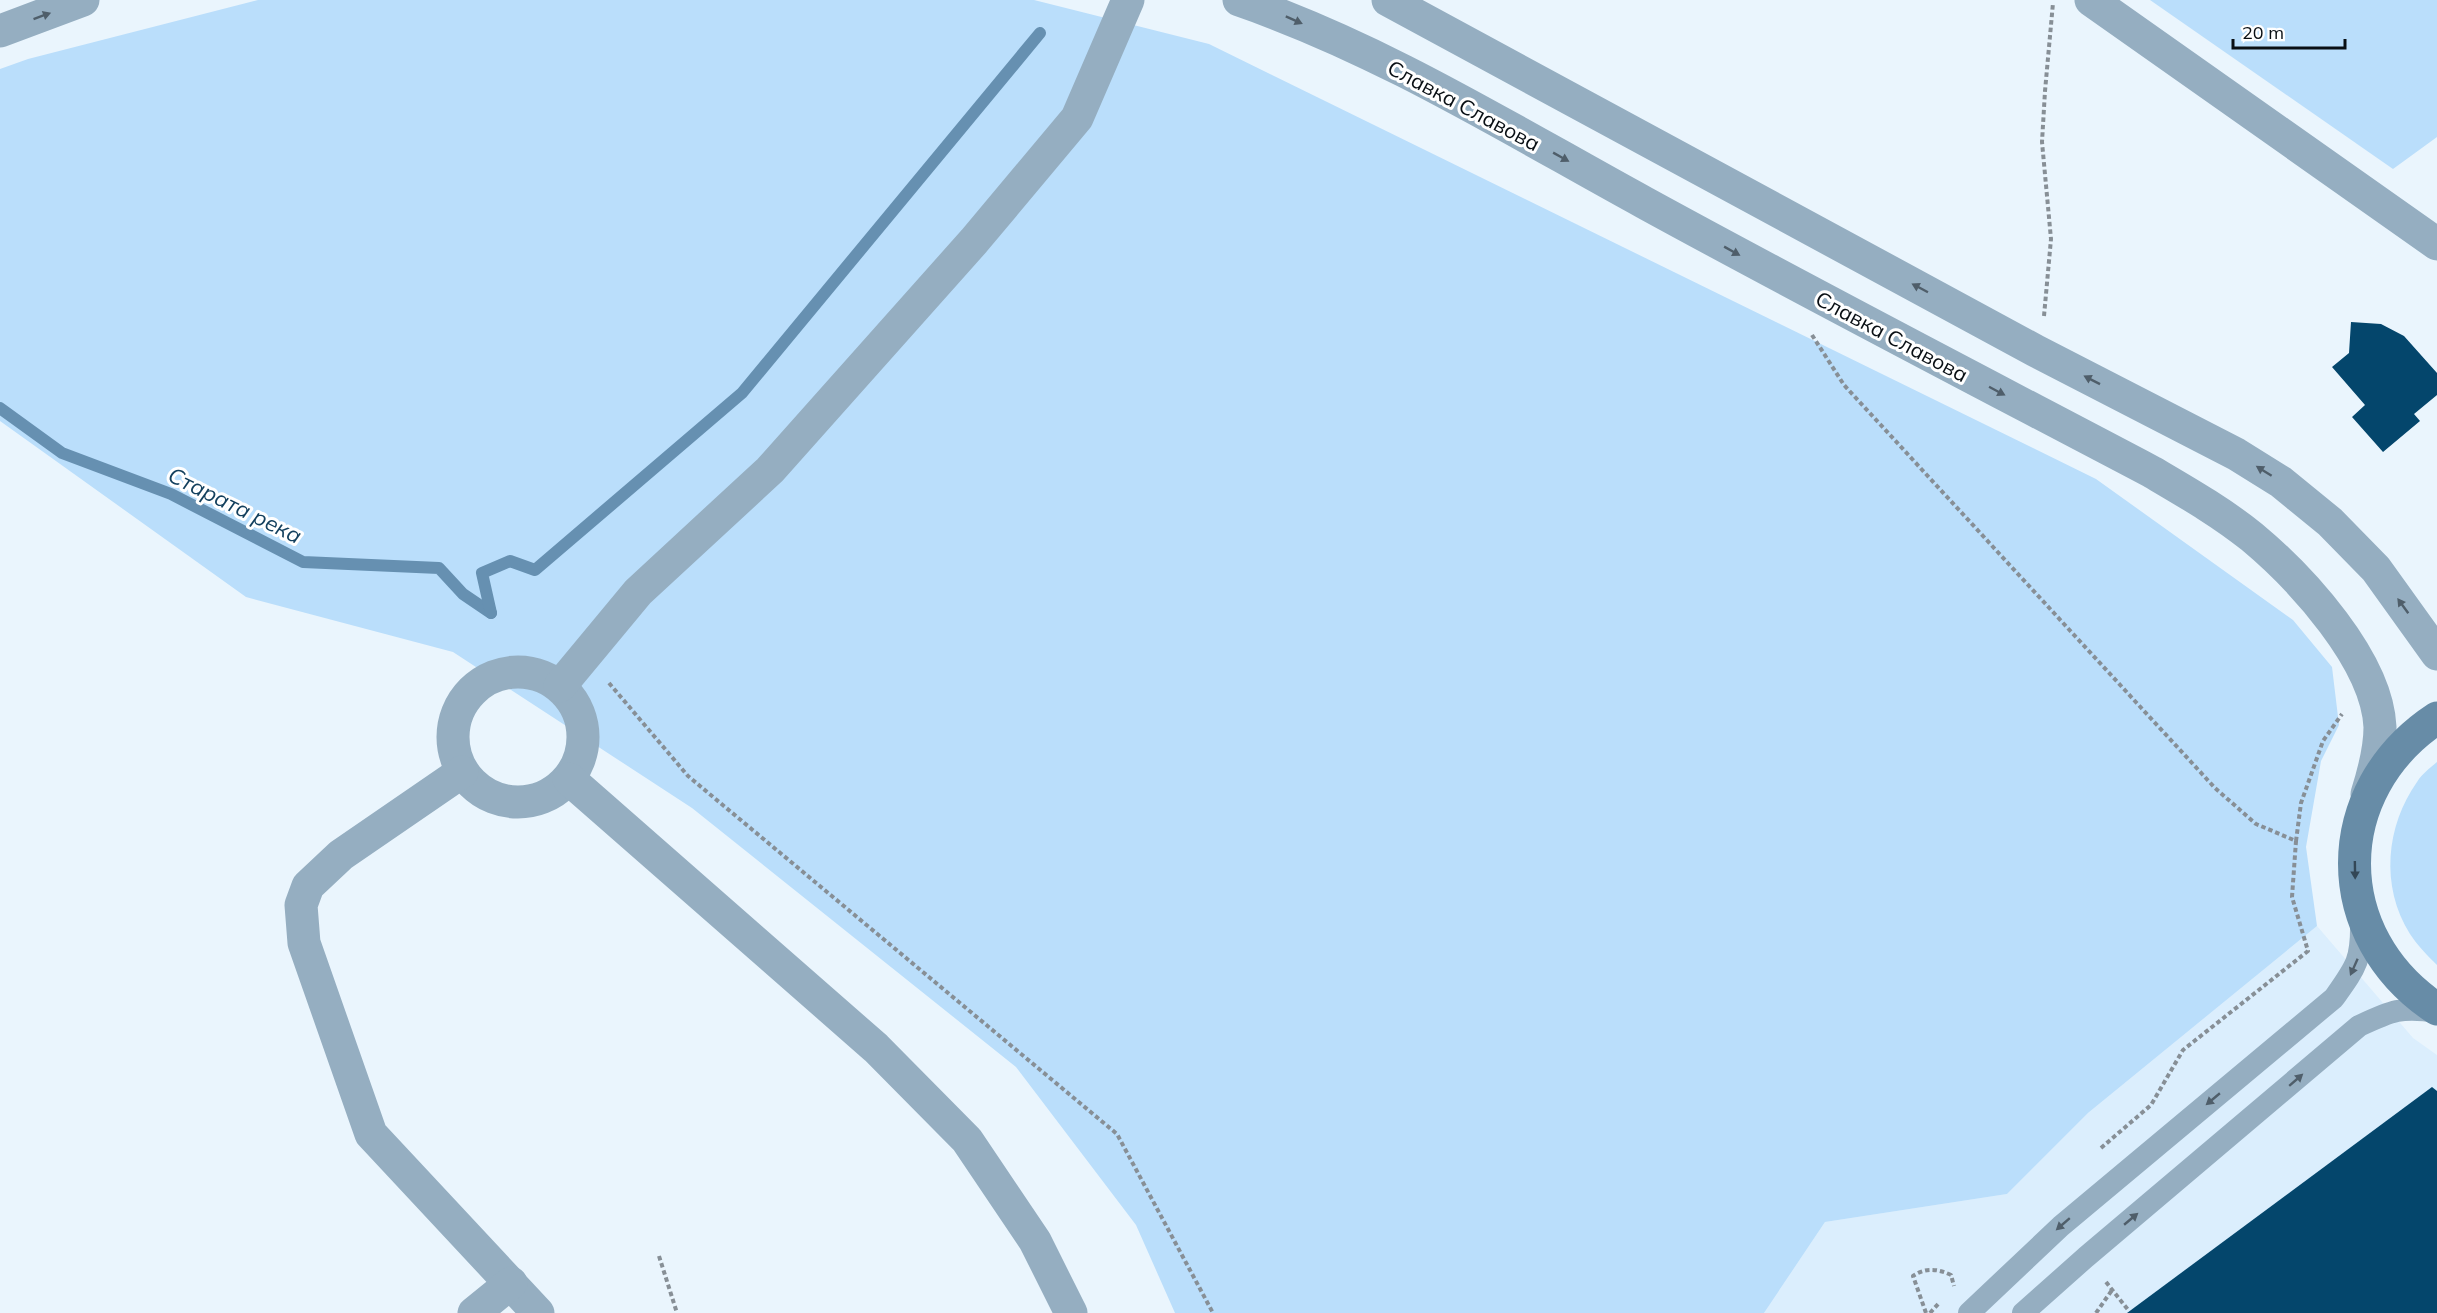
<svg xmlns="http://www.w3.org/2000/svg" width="2437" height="1313" viewBox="0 0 2437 1313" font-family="Mulish,sans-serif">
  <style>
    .built { fill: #dbeefd }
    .grass { fill: #badefb }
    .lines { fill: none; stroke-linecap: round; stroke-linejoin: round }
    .stream { stroke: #6690b1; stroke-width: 12 }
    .building { fill: #04466c }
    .path { stroke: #878f96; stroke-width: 4; stroke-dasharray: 4.5 3; stroke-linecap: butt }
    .service { stroke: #95aec1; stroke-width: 22 }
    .minor { stroke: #95aec1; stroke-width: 33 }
    .tertiary { stroke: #95aec1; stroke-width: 33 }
    .secondary { stroke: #678ca7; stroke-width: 33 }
    .oneway { fill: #4f5e6a }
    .oneway2 { fill: #334756 }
    .labels { text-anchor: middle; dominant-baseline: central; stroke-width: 6; stroke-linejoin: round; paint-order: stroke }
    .street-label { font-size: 21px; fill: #090f14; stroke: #fff }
    .water-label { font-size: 22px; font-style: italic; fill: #13405e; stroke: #fff }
  </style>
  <rect width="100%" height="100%" fill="#eaf5fd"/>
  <polygon class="built" points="2317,926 2413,1038 2437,1055 2437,1313 1764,1313 1825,1222 2007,1194 2088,1113"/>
  <g class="grass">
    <polygon points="258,0 1034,0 1209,44 2096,479 2293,620 2332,667 2339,725 2321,761 2306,847 2317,926 2088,1113 2007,1194 1825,1222 1764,1313 1175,1313 1136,1225 1016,1067 692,808 453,652 246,597 0,421 0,69 28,59"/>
    <polygon points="2150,0 2437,0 2437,137 2393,169"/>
    <path d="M 2437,762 L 2437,965 C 2428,956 2417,945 2410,934 C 2380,886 2386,826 2417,782 C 2422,774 2430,768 2437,762 Z"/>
  </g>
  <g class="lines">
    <g class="stream">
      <polyline points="0,408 62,453 171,494 303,562 439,568 463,594 491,613"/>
      <polyline points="491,613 482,573 510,561 535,570 742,393 1040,33"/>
    </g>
  </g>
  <g class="building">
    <polygon points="2351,322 2381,324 2404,336 2437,373 2437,395 2414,414 2420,421 2383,452 2352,417 2365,405 2332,367 2349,353"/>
    <polygon points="2432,1087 2437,1091 2437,1313 2127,1313"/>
  </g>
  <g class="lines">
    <g class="path">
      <polyline points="2044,316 2051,239 2042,142 2045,91 2053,3"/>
      <polyline points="1812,335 1844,385 2215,788 2256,824 2296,841 2301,803 2323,741 2342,714"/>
      <polyline points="609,683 688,776 1117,1134 1213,1313"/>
      <polyline points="2101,1148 2151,1105 2183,1050 2308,951 2292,897 2296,841"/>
      <polyline points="659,1256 677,1313"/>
      <polyline points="2106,1282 2129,1311"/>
      <path d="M 1926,1313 L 1913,1276 C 1926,1267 1938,1269 1951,1275 L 1954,1286"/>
      <polyline points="1930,1313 1939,1303"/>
      <polyline points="2096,1313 2112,1290"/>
    </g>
    <g class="service">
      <path d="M 1969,1313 L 2061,1226 L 2334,998 C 2356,967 2362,960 2361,921"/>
      <path d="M 2023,1313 L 2086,1257 L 2359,1026 C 2391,1011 2401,1006 2437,1012"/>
    </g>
    <g class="minor">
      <polyline points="2091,0 2437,244"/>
      <circle cx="518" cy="737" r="65"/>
      <polyline points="560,686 638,592 770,470 974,241 1077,118 1128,0"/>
      <polyline points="462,772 341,855 308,886 301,905 304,943 371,1134 538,1313"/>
      <polyline points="569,779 876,1048 967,1140 1035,1241 1071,1313"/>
      <polyline points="474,1313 511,1283"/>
    </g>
    <g class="tertiary">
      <path d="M 1239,0 C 1382,49 1513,131 1645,203 C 1813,295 1983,383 2152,472 C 2186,492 2221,512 2252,537 C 2301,578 2377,660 2380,727 C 2380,750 2374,772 2367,794"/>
      <polyline points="1388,0 2036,351 2236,454 2281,482 2330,522 2376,569 2437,654"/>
      <polyline points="0,31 83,0"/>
    </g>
    <path class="secondary" d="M 2437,718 C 2327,790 2327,937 2437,1009"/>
  </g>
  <defs><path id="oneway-solid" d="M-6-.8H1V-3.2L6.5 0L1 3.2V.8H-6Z" transform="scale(1.5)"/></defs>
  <g class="oneway">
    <use href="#oneway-solid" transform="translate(42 16) rotate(-20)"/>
    <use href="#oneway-solid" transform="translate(1294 20) rotate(24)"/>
    <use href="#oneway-solid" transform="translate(1561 157) rotate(29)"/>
    <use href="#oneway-solid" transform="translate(1732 251) rotate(29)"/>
    <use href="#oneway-solid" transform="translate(1920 288) rotate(-152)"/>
    <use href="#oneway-solid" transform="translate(2092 380) rotate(-153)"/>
    <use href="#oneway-solid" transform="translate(1997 391) rotate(28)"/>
    <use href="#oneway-solid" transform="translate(2264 471) rotate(-148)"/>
    <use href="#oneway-solid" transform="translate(2403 606) rotate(-126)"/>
    <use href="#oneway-solid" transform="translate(2354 967) rotate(114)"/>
    <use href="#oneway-solid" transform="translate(2296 1080) rotate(-41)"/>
    <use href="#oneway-solid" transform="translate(2213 1099) rotate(140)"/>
    <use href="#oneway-solid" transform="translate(2131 1219) rotate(-40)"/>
    <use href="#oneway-solid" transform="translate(2063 1224) rotate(139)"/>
  </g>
  <use class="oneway2" href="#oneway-solid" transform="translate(2355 870) rotate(89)"/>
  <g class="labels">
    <g class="street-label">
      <text transform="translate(1464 105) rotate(28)">Славка Славова</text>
      <text transform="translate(1892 336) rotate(28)">Славка Славова</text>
    </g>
    <g class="water-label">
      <text transform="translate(235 505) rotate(26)">Старата река</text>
    </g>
  </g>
  <path d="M2233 39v9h112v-9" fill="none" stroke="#090f14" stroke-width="3"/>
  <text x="2242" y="39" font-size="18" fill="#090f14" stroke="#ffffff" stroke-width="4.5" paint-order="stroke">20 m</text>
</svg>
